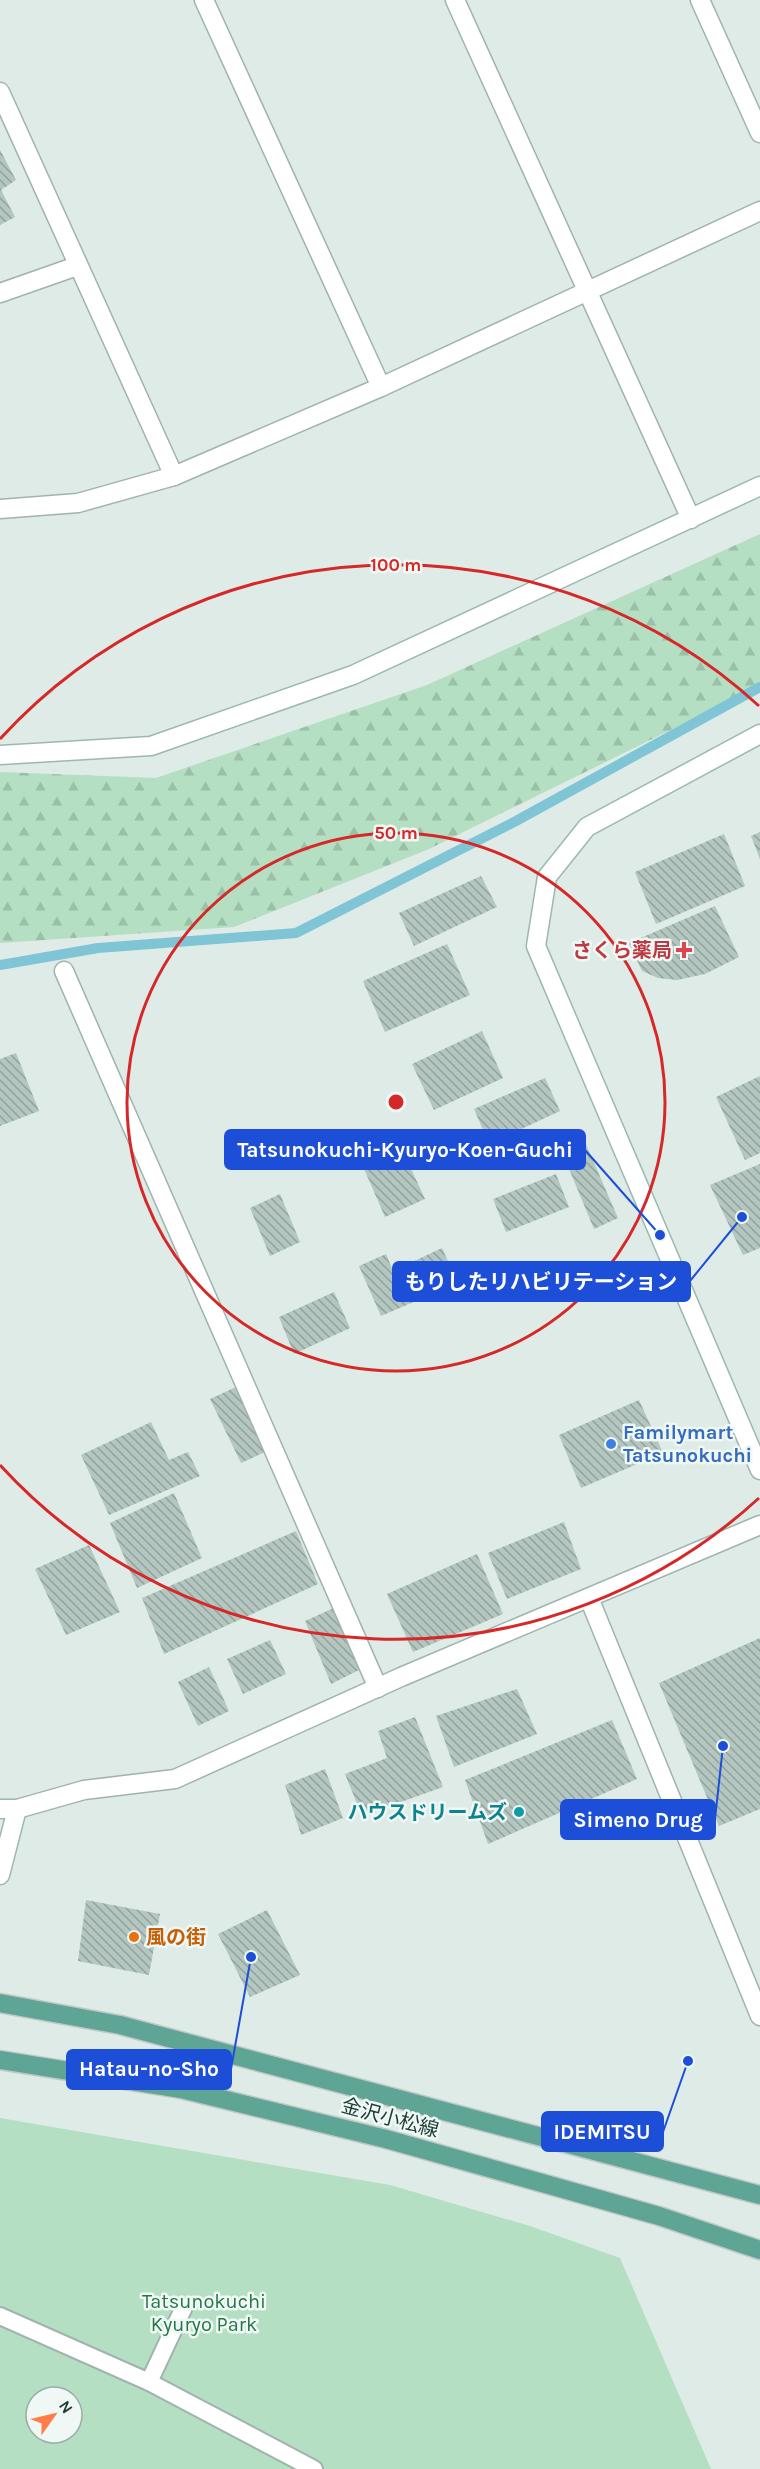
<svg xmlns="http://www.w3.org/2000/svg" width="760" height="2469" viewBox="0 0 760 2469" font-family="Karla,'Noto Sans JP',sans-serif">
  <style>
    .forest { fill: url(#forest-firs) }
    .park { fill: #b4dfc2; fill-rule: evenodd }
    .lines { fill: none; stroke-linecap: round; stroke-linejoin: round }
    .stream { stroke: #80c5d6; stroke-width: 10 }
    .building { fill: url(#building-back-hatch) }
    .lane-casing { stroke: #a1b3ae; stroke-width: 20 }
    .street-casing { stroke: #a1b3ae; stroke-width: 21 }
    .secondary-casing { stroke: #9cb8af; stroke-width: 21 }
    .primary-casing { stroke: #c0c8c7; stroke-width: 21 }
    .lane { stroke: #fff; stroke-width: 16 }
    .street { stroke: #fff; stroke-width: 18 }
    .secondary { stroke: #fff; stroke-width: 18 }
    .primary { stroke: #5ea596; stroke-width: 18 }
    .ring { fill: none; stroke: #d62828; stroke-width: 3 }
    .health-dot { fill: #e0444e; stroke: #eff8f4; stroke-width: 2 }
    .shop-dot { fill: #3f7fe0; stroke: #eff8f4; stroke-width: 2 }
    .culture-dot { fill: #0f9aa8; stroke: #eff8f4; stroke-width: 2 }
    .food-dot { fill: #e8710a; stroke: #eff8f4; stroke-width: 2 }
    .labels { text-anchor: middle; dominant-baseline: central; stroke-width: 5; stroke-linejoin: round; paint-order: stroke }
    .health-label { font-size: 20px; font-weight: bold; fill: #be3a42; stroke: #eff8f4; text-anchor: end }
    .shop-label { font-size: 20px; font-weight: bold; fill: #366cbe; stroke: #eff8f4; text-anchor: start }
    .culture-label { font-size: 20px; font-weight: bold; fill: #0d838f; stroke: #eff8f4; text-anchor: end }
    .food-label { font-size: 20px; font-weight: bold; fill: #c56008; stroke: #eff8f4; text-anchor: start }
    .street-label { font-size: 20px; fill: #1e3c36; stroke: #eff8f4 }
    .park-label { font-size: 20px; fill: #257748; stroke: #eff8f4 }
    .centre { fill: #d62828; stroke: #eff8f4; stroke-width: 3 }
    .ring-label { font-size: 18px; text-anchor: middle; font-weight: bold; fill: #d62828; stroke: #eff8f4; stroke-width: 5; stroke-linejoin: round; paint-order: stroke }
    .leader { fill: none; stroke: #1d4ed8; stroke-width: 2 }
    .callout-dot { fill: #1d4ed8; stroke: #eff8f4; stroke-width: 2 }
    .callout { fill: #1d4ed8; stroke: #1d4ed8; stroke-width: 2 }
    .callout-label { font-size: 21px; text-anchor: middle; font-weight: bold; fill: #fff }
  </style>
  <defs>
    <pattern id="forest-firs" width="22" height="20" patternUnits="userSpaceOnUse" patternTransform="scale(1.5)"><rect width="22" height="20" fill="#b4dfc2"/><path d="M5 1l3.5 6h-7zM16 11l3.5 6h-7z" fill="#9ac0a7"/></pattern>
    <pattern id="building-back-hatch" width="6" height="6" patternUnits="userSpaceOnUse" patternTransform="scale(1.5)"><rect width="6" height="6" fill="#b3c6bf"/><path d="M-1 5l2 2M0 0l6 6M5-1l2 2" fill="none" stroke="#91a29c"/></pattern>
  </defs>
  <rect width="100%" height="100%" fill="#deebe6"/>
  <polygon class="forest" points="760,534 760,686 429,849 234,927 0,943 0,772 156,778 427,685"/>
  <path class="park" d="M 0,2118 L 390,2185 L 530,2226 L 620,2258 L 711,2469 L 0,2469 ZM 36,2397 L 72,2397 L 72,2433 L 36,2433 Z"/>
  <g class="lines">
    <polyline class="stream" points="0,965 98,948 296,933 516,821 760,687"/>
  </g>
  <g class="building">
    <polygon points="0,150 16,180 1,190 15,217 0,225"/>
    <polygon points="760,832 760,859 751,836"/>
    <polygon points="724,834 745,886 656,924 635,872"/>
    <polygon points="481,876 497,907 414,946 399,913"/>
    <polygon points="715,906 739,957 705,974 677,980 658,978 642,971 629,943"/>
    <polygon points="447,944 470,995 385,1032 363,981"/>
    <polygon points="482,1031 503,1078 434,1110 412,1064"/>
    <polygon points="16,1053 39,1111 0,1126 0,1059"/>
    <polygon points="760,1076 760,1153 745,1160 716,1097"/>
    <polygon points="545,1078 560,1111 489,1144 474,1109"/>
    <polygon points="585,1142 618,1218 594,1229 562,1152"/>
    <polygon points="400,1145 425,1199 385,1217 361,1162"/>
    <polygon points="760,1164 760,1248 743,1255 710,1185"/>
    <polygon points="556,1174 569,1207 506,1232 493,1199"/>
    <polygon points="280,1194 300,1242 270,1256 250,1208"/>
    <polygon points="442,1248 458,1283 381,1316 359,1266 386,1254 393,1271"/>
    <polygon points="334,1292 350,1328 294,1354 279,1317"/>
    <polygon points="236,1387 265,1452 241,1463 210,1399"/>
    <polygon points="639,1400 663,1453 581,1488 559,1435"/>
    <polygon points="151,1422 169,1460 188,1452 200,1476 109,1515 81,1455"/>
    <polygon points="174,1493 202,1558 137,1588 110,1523"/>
    <polygon points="564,1522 581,1569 507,1599 488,1553"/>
    <polygon points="296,1531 318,1584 164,1654 142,1598"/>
    <polygon points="89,1545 120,1612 66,1635 35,1569"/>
    <polygon points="477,1554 503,1614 413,1652 387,1594"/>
    <polygon points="336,1607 363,1668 331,1684 305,1621"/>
    <polygon points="760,1638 760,1809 719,1826 659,1683"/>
    <polygon points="270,1640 286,1674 243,1694 227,1659"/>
    <polygon points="209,1667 229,1711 198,1726 178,1682"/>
    <polygon points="517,1689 537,1734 454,1767 436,1716"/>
    <polygon points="415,1717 443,1787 362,1816 345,1774 387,1758 378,1731"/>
    <polygon points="612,1720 637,1779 488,1844 465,1780"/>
    <polygon points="325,1769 343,1818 301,1835 285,1785"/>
    <polygon points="86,1900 160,1914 149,1975 78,1961"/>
    <polygon points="267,1910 300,1975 250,1997 218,1934"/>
  </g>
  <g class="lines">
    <defs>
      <g id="lane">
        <polyline points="0,2316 149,2382 314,2469"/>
        <polyline points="149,2382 184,2307"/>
      </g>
      <g id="street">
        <polyline points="204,0 381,387"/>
        <polyline points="455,0 691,519"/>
        <polyline points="700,0 760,133"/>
        <polyline points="0,92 174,476"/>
        <polyline points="0,293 77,266"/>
        <polyline points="0,509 78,503 174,476 381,387 760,211"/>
        <polyline points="64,971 378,1688"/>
        <polyline points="589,1598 760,2016"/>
        <polyline points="17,1809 84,1790 175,1779 401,1677 760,1525"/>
      </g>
      <g id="secondary">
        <polyline points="760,734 587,827 547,877 536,946 760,1470"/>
        <polyline points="0,755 151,746 353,675 760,486"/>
        <polyline points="0,1809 17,1809 0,1875"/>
      </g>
      <g id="primary">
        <polyline points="0,2003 120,2025 760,2195"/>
        <polyline points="0,2060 181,2089 386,2139 659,2216 760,2250"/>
      </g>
    </defs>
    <use href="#lane" class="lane-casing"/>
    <use href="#street" class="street-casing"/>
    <use href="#secondary" class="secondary-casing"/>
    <use href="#primary" class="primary-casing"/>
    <use href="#lane" class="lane"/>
    <use href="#street" class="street"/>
    <use href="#secondary" class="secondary"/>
    <use href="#primary" class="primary"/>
  </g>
  <g class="ring">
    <circle cx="396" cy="1102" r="269"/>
    <path d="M759 1498A537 537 0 0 1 0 1465M0 739A537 537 0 0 1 759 706"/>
  </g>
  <path class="health-dot" d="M681 941h6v6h6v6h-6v6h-6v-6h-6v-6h6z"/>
  <circle class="shop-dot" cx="611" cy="1444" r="6"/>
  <circle class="culture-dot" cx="519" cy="1812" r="6"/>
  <circle class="food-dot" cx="134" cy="1937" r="6"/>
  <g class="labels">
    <g class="health-label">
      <text x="672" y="950">さくら薬局</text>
    </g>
    <g class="shop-label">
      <text x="623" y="1432">Familymart<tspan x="623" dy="23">Tatsunokuchi</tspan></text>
    </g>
    <g class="culture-label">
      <text x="507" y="1812">ハウスドリームズ</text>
    </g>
    <g class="food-label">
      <text x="146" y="1937">風の街</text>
    </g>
    <g class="street-label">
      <text transform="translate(390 2118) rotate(15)">金沢小松線</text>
    </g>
    <g class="park-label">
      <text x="204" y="2301">Tatsunokuchi<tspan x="204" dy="23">Kyuryo Park</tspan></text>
    </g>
  </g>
  <circle cx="396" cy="1102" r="9" class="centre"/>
  <g class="ring-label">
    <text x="396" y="571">100 m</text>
    <text x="396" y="839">50 m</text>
  </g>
  <path class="leader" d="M660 1235L585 1150M742 1217L690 1281M723 1746L715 1819M251 1957L231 2069M688 2061L663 2132"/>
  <g class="callout-dot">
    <circle cx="660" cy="1235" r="6"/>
    <circle cx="742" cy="1217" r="6"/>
    <circle cx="723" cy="1746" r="6"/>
    <circle cx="251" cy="1957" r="6"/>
    <circle cx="688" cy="2061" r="6"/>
  </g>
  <g class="callout">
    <rect x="225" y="1130" width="360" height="39" rx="6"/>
    <rect x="393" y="1262" width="297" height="39" rx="6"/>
    <rect x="561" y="1800" width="154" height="39" rx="6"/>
    <rect x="67" y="2050" width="164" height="39" rx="6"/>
    <rect x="542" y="2112" width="121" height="39" rx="6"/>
  </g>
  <g class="callout-label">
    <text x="405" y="1157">Tatsunokuchi-Kyuryo-Koen-Guchi</text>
    <text x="541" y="1289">もりしたリハビリテーション</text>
    <text x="638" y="1827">Simeno Drug</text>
    <text x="149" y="2076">Hatau-no-Sho</text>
    <text x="602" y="2139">IDEMITSU</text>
  </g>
  <g transform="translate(54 2415) rotate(56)"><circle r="28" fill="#eff8f4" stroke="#9bada8" stroke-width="1.5"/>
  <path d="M0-4.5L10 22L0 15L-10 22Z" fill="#ff7e48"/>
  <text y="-9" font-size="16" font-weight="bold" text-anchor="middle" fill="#1e3c36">N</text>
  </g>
</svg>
